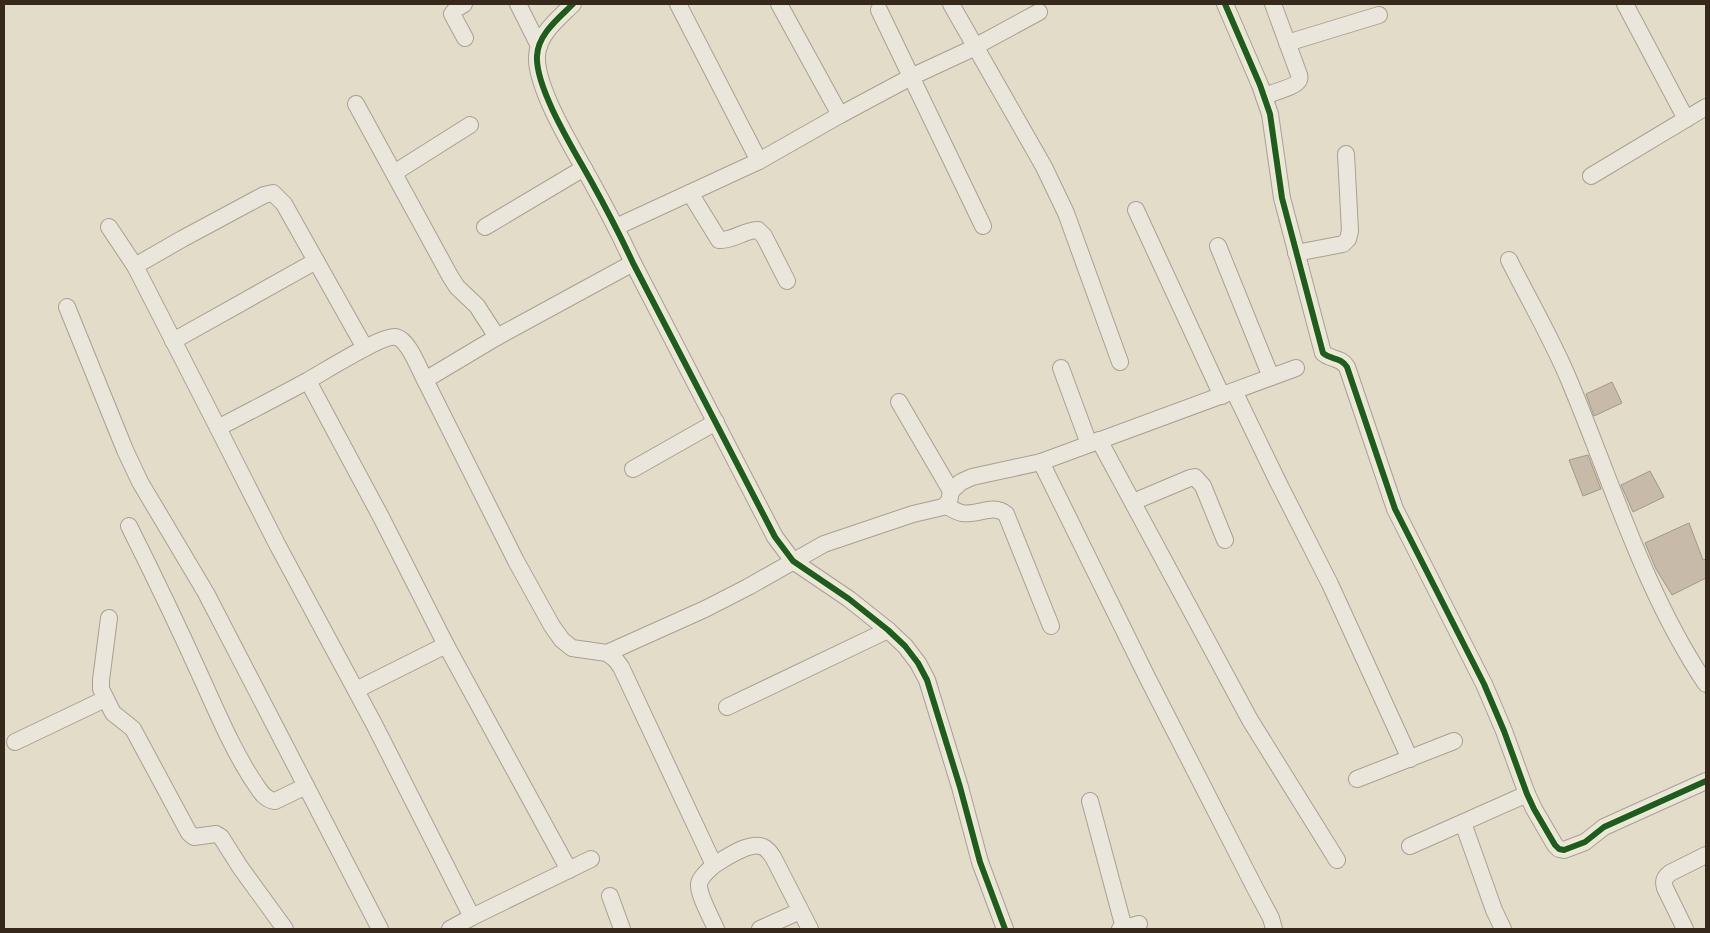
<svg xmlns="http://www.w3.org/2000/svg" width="1710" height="933" viewBox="0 0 1710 933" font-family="'Noto Serif',serif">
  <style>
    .building { fill: #c7baa9; stroke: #a39788 }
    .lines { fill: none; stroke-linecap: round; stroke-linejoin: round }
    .minor-casing { stroke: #a8a092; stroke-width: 18 }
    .minor { stroke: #ebe6db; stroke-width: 16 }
    .cycleway-casing { stroke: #f6ebcc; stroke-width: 9 }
    .cycleway { stroke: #1b5e20; stroke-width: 6 }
  </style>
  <rect width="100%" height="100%" fill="#e3dcc8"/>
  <g class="building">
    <polygon points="1612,382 1622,403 1594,416 1586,394"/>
    <polygon points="1588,455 1601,489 1583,496 1569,460"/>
    <polygon points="1650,471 1664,497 1633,512 1621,485"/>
    <polygon points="1689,523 1703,560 1706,559 1706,578 1672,595 1656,569 1645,543"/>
  </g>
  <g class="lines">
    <defs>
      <g id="minor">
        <polyline points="464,4 456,9 452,14 465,38"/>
        <polyline points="518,4 539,46"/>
        <path d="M 573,4 C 559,18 538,34 537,56 C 535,88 575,152 591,181 C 606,208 620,235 633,263 L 775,537 L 793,561 L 849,599 L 888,630 L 905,646 L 918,663 L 927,680 L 960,787 L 980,862 L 1005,929"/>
        <polyline points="779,4 840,115"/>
        <polyline points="951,4 1044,167 1066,213 1120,362"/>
        <path d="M 1225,4 L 1260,85 L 1270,114 L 1282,198 L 1323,353 C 1331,360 1341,357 1347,367 L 1395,509 L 1484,684 L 1504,731 L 1527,794 L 1534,809 L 1555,845 L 1559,849 L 1564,850 L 1585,842 L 1604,827 L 1706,781"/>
        <polyline points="1625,4 1686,119"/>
        <polyline points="879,10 983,226"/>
        <polyline points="1287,43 1379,15"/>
        <path d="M 1264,96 C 1271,93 1296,87 1299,80 C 1300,77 1299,74 1298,72 L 1273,4"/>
        <polyline points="356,104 450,276 457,287 477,306 497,337"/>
        <polyline points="759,161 840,115 911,77 967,51 1039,12"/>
        <polyline points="394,173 470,125"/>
        <polyline points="1591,176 1706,107"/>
        <path d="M 690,193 L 719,240 C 733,241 744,230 758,230 L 764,236 L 787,281"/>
        <polyline points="1136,210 1222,396"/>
        <polyline points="109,227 135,266 218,428"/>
        <polyline points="485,227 584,168"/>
        <polyline points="616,227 759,161 678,4"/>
        <polyline points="1218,246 1271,377"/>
        <polyline points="1296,253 1343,244 1348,239 1350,231 1346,154"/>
        <path d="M 1509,260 C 1529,300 1552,339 1569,380 C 1612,482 1644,592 1706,684"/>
        <path d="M 633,263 L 497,337 L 425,380 L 516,561 L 552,626 L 562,640 L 572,648 L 607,653 L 615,659 L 621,667 L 714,865 C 726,858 752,839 765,848 C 768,850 771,854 773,857 L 810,929"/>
        <polyline points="135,266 182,239 264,195 273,193 284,204 365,348"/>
        <polyline points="67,307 125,450 140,482 206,593 380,929"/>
        <polyline points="173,341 316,261"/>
        <polyline points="1061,368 1089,444"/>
        <path d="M 425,380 C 419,369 409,340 396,337 C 383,334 322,373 307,381 C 278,397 248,412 218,428 L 278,546 L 374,724 L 472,917"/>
        <polyline points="308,381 381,517 446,645 569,870"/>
        <polyline points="1234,391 1278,482 1330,584 1410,759"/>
        <polyline points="899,402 951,491"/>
        <polyline points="1099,440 1250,720 1337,860"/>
        <polyline points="1041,462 1147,677 1256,890 1271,918 1274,929"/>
        <polyline points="633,469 716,422"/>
        <polyline points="1133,502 1190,478 1195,477 1203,486 1225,540"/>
        <path d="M 946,506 C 951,508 956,512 962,513 C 977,516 993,503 1006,514 L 1051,626"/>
        <path d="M 129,526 C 154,576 178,626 201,677 C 217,712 234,753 256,785 C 261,793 266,800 275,801 L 306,786"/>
        <polyline points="109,618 101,680 101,689 113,713 133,729 189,833 194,837 216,834 221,837 240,867 285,929"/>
        <polyline points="607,653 705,609 748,587 824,544 913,514 943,507 949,502 951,491 961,482 972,477 1041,462 1296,368"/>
        <polyline points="356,690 446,645"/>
        <polyline points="727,707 888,630"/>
        <polyline points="15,742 105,699"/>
        <polyline points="1357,779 1454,741"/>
        <polyline points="1090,801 1124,928"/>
        <polyline points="1463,823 1494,910 1503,929"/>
        <polyline points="1410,846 1527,794"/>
        <path d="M 714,865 C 709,870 700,877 699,884 C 698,895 712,919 716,929"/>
        <polyline points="610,896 622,929"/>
        <polyline points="450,929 472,917 591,859"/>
        <polyline points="760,929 800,911"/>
        <polyline points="1120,929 1139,924"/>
        <path d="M 1685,929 L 1665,888 C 1663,881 1664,878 1670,873 L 1706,855"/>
      </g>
    </defs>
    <use href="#minor" class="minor-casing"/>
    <use href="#minor" class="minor"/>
    <defs>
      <g id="cycleway">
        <path d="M 573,4 C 559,18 538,34 537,56 C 535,88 575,152 591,181 C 606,208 620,235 633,263 L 775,537 L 793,561 L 849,599 L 888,630 L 905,646 L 918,663 L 927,680 L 960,787 L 980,862 L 1005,929"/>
        <path d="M 1225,4 L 1260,85 L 1270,114 L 1282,198 L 1323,353 C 1331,360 1341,357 1347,367 L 1395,509 L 1484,684 L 1504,731 L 1527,794 L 1534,809 L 1555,845 L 1559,849 L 1564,850 L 1585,842 L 1604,827 L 1706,781"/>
      </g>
    </defs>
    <use href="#cycleway" class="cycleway-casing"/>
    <use href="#cycleway" class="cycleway"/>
  </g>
  <rect width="1710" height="933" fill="none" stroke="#36291b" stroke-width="10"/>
</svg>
